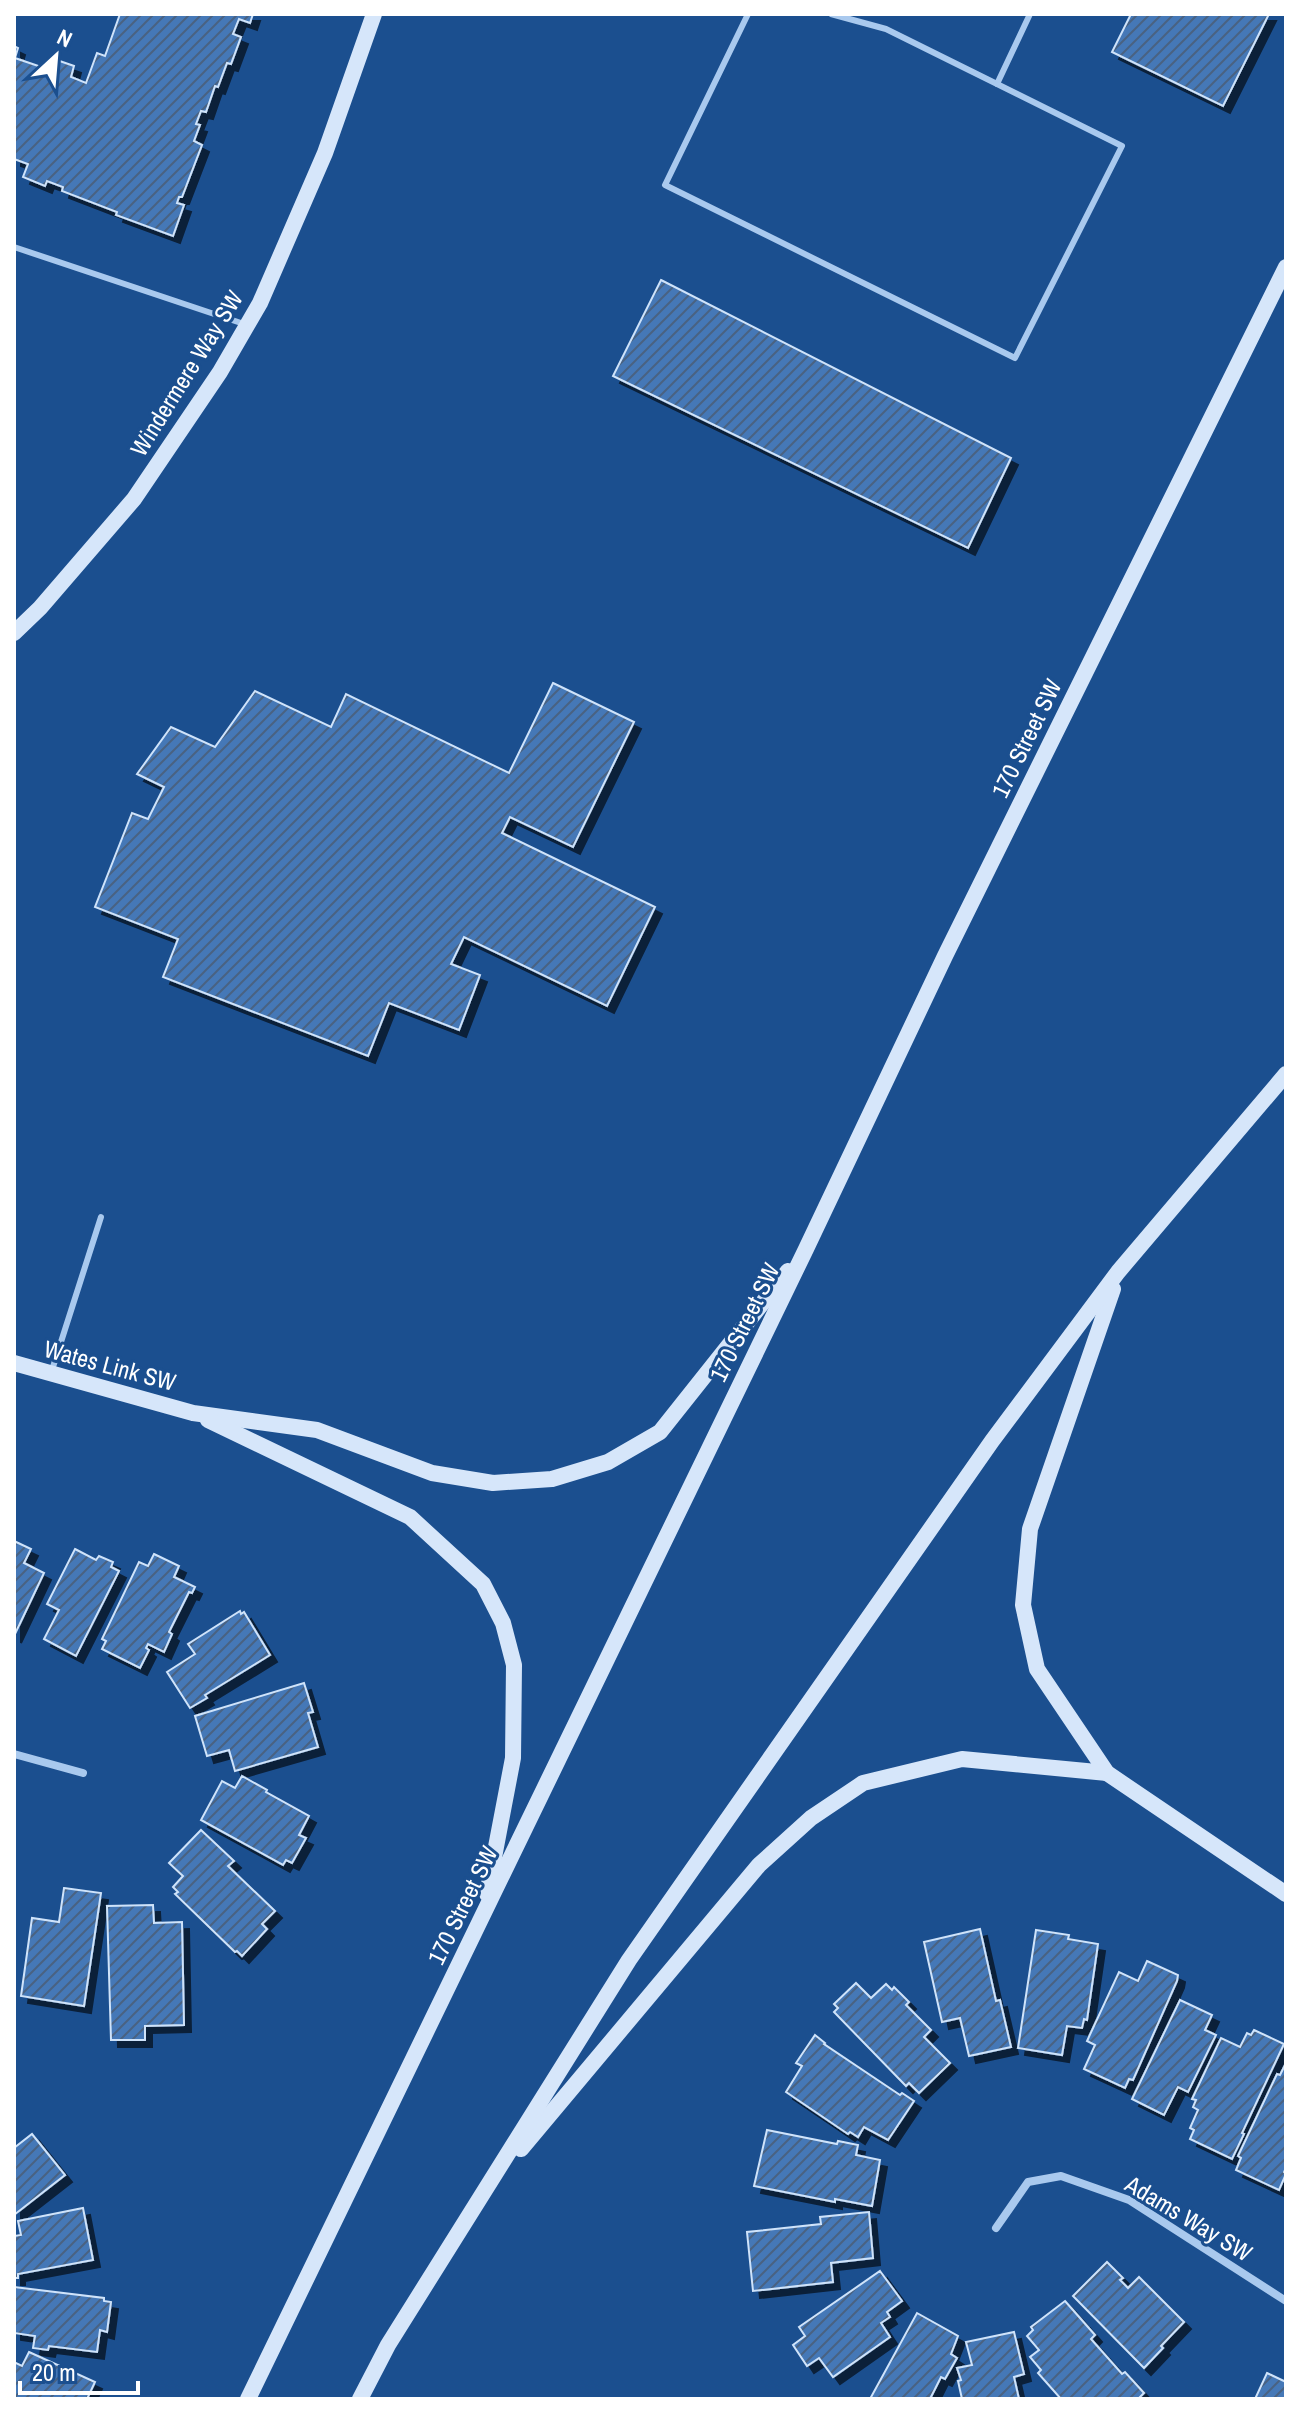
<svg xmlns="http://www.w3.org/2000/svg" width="1300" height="2413" viewBox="0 0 1300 2413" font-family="'Archivo Narrow',sans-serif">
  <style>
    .building { fill: url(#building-hatch); stroke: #cfe3fa; stroke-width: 2; filter: url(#shadow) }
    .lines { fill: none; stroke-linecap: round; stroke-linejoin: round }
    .lane { stroke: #a9c9ee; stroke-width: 6 }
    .street { stroke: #a9c9ee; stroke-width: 8 }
    .secondary { stroke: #d6e6fa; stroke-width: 16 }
    .labels { text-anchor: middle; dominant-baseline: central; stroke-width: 6; stroke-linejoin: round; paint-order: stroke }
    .street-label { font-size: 24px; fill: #fff; stroke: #1b4f8f }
  </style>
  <defs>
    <pattern id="building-hatch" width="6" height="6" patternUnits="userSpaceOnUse" patternTransform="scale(2)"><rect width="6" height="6" fill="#4478b7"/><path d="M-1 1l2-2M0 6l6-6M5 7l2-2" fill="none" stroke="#486282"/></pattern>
    <filter id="shadow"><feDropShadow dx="7" dy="7" stdDeviation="0" flood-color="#0009"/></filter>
  </defs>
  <rect width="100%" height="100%" fill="#1b4f8f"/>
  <g class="building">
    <polygon points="120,14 253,14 250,23 239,19 233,34 241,37 231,64 227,63 218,87 215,86 206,112 201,111 196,124 200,125 194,141 202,145 182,197 179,197 177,203 184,205 173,236 116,215 117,212 62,191 63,187 47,181 45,186 23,177 28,164 14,159 14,46 18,48 15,58 50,70 54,59 74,66 71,77 86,83 97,53 105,56"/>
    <polygon points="1131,14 1269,14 1223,106 1112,52"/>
    <polygon points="661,280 1011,458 968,548 613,376"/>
    <polygon points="553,683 634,722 573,847 510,817 502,833 655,907 607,1006 464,937 451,964 480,975 459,1030 389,1003 368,1056 163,977 178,939 95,907 132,813 148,819 164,787 137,774 171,727 215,747 255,691 331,727 346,694 509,773"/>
    <polygon points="14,1541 31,1549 24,1563 44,1573 14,1636"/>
    <polygon points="75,1549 96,1560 99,1556 113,1562 111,1567 119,1571 76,1656 44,1639 59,1610 47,1604"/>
    <polygon points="154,1554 179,1566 174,1577 195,1587 192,1593 189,1592 169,1632 172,1634 164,1652 148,1644 146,1648 149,1650 140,1668 102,1649 106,1641 102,1639 139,1562 148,1566"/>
    <polygon points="240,1611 241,1614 244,1612 270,1655 205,1695 207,1698 190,1708 167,1672 195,1654 188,1644"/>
    <polygon points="304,1683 313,1712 308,1713 318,1747 235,1771 229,1750 207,1756 195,1716"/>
    <polygon points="242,1776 267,1790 266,1792 309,1816 299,1835 306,1838 292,1863 286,1860 283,1865 201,1820 222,1781 235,1788"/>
    <polygon points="201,1830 234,1861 228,1866 275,1911 262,1924 267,1929 242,1956 237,1951 235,1952 175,1894 178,1892 173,1887 183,1876 169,1863"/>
    <polygon points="64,1888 101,1893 84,2006 21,1996 32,1918 59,1922"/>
    <polygon points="153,1905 154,1923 182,1922 184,2025 145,2026 145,2040 111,2040 107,1906"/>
    <polygon points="980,1929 996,2001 1000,2000 1011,2047 969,2056 960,2018 942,2022 924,1942"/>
    <polygon points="1036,1930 1069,1935 1068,1939 1098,1944 1087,2020 1084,2019 1082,2028 1067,2026 1062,2055 1018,2048"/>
    <polygon points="1147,1961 1178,1975 1177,1981 1133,2080 1129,2079 1125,2088 1084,2069 1095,2045 1087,2041 1119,1972 1138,1981"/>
    <polygon points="856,1983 871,1998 886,1984 892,1990 894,1987 909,2002 906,2005 931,2030 924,2037 950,2063 919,2093 909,2083 906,2086 834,2012 838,2008 834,2004"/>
    <polygon points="1180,2000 1212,2015 1205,2030 1216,2035 1188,2092 1178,2087 1164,2115 1132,2099"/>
    <polygon points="1254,2030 1284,2044 1242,2133 1244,2134 1232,2159 1190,2139 1194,2130 1190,2128 1198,2110 1193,2107 1196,2100 1192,2099 1221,2038 1240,2047 1247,2033 1251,2035"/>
    <polygon points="815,2035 825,2043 824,2044 900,2095 902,2093 914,2101 888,2140 864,2127 858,2137 850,2132 848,2134 786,2092 802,2066 796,2063"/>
    <polygon points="1286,2063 1286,2168 1284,2172 1286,2174 1279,2190 1236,2170 1241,2158 1238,2156 1277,2074 1280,2075"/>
    <polygon points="767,2130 837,2144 838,2141 858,2145 856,2155 880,2160 872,2206 835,2199 835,2202 754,2186"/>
    <polygon points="32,2134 65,2175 14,2215 14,2148"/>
    <polygon points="83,2208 93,2260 18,2274 18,2278 14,2278 14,2236 21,2235 18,2221"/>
    <polygon points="869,2212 873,2258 831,2263 833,2282 753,2291 747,2232 821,2224 820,2217"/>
    <polygon points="1107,2262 1123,2278 1120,2280 1128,2288 1139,2277 1184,2322 1161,2346 1163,2348 1144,2368 1073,2296"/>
    <polygon points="880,2271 902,2301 887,2312 890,2317 881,2323 890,2337 833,2377 819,2358 807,2366 793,2345 805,2336 799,2327"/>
    <polygon points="14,2287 104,2298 104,2301 111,2302 107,2332 100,2330 97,2352 49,2346 48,2350 33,2348 35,2336 14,2333"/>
    <polygon points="1065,2301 1095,2335 1091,2339 1122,2374 1125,2372 1144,2393 1138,2399 1061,2399 1038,2373 1041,2370 1030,2357 1039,2350 1027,2336 1033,2330 1031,2327"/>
    <polygon points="917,2313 958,2336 951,2354 957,2358 945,2379 941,2377 930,2399 870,2399"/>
    <polygon points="1014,2332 1024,2374 1014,2377 1019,2399 962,2399 958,2381 961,2380 957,2368 972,2365 966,2342"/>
    <polygon points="29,2352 95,2382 87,2399 14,2399 14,2362 22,2366"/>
    <polygon points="1267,2373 1286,2382 1286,2399 1255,2399"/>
  </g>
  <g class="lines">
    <g class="lane">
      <polyline points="748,14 665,185 1015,358 1122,146 886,29 831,14"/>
      <polyline points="997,84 1030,14"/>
      <polyline points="14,247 247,325"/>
      <polyline points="52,1370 101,1217"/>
    </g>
    <g class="street">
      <polyline points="14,1754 83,1773"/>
      <polyline points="996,2228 1028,2182 1061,2176 1129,2200 1286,2301"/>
    </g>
    <g class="secondary">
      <polyline points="14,633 40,608 134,499 220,372 260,303 325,153 374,14"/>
      <polyline points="1113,1289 1030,1529 1023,1605 1037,1669 1107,1773 1286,1894"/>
      <polyline points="14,1363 193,1413 317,1430 432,1473 493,1483 552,1479 608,1462 660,1432 788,1271"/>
      <polyline points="208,1420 410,1517 483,1584 503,1623 514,1665 513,1758 487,1894"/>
      <polyline points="521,2149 759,1865 811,1818 863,1783 962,1759 1107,1773"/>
      <polyline points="248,2399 806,1249 945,956 1286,267"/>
      <polyline points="360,2399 388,2345 629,1960 680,1887 992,1441 1118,1272 1286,1074"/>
    </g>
  </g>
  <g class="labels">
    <g class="street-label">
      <text transform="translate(186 373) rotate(-58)">Windermere Way SW</text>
      <text transform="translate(1026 738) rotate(-64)">170 Street SW</text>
      <text transform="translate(744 1322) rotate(-64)">170 Street SW</text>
      <text transform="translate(110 1365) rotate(15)">Wates Link SW</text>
      <text transform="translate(462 1905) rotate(-64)">170 Street SW</text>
      <text transform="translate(1189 2218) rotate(31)">Adams Way SW</text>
    </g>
  </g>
  <rect width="1300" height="2413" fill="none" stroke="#ffffff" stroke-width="32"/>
  <g transform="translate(56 56) rotate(26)" stroke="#1b4f8f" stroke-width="6" paint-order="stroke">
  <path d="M0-6L14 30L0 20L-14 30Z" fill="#ffffff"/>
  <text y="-12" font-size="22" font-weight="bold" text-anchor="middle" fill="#ffffff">N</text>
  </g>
  <path d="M20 2381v12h118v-12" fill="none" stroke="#ffffff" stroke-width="4"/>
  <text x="32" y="2381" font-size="24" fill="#ffffff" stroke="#1b4f8f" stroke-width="6" paint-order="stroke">20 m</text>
</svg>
